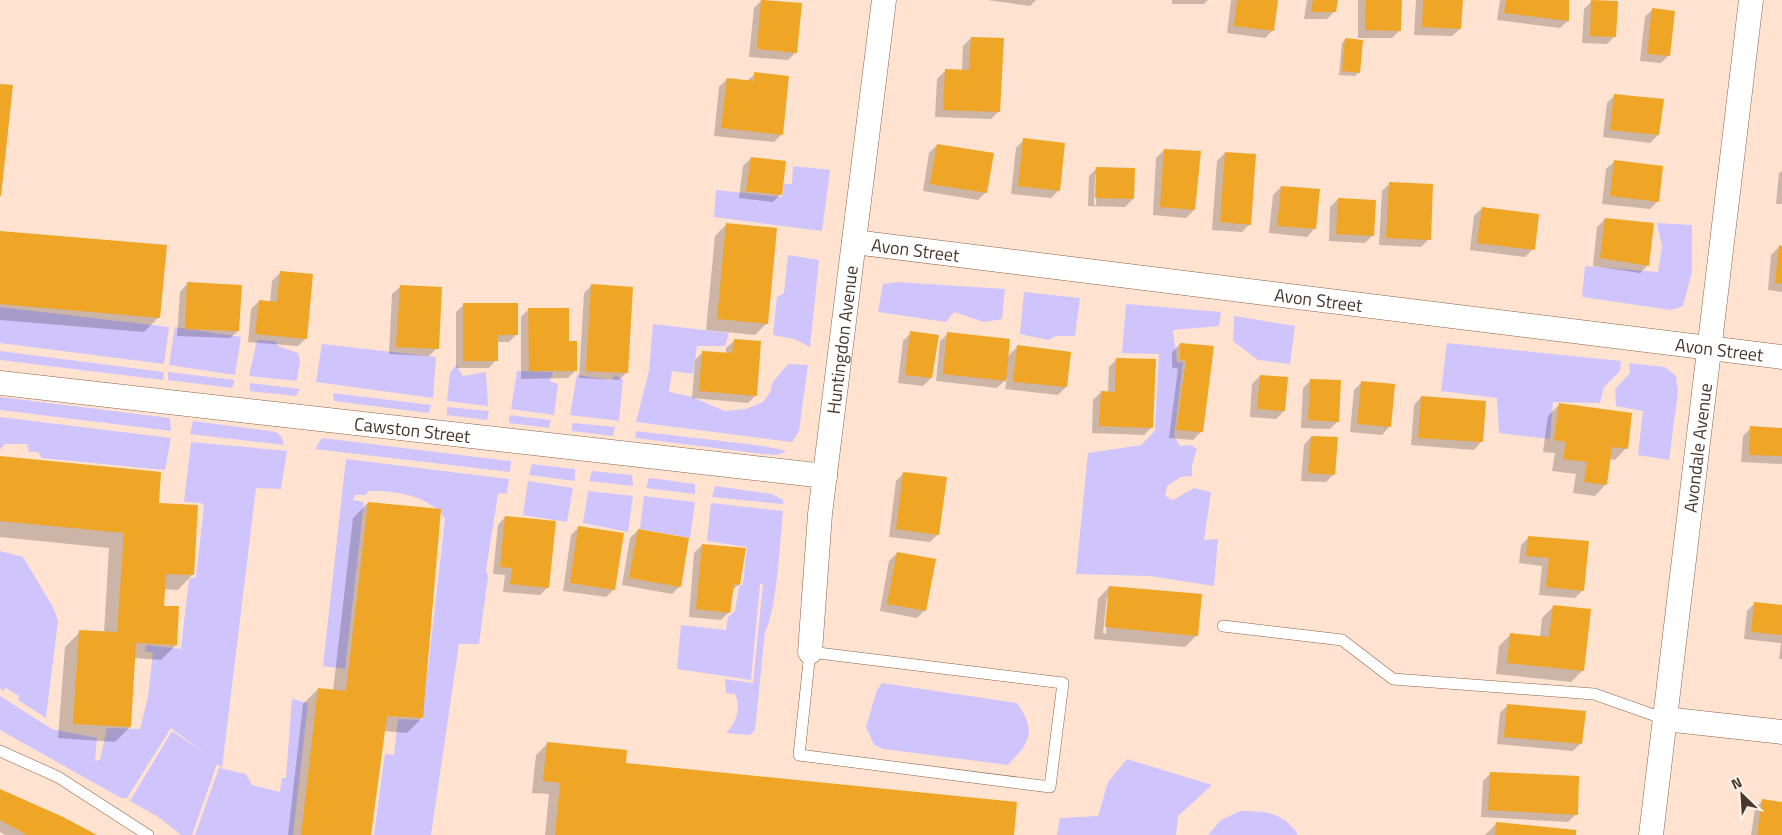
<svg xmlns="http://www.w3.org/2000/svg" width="1782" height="835" viewBox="0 0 1782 835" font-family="'Titillium Web',sans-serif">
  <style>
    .green { fill: #d0c4fc }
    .shadow { fill: #0003; fill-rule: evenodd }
    .building { fill: #efa627 }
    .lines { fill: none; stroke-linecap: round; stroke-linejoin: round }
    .service-casing { stroke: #8d6448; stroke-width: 12 }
    .minor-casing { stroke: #8d6448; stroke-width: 25 }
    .service { stroke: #fff; stroke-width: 11 }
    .minor { stroke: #fff; stroke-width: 24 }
    .labels { text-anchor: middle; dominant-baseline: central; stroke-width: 4; stroke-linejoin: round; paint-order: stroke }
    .street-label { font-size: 18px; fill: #48362a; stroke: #fdf4ed }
  </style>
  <rect width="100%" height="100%" fill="#ffe2d0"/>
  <g class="green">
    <polygon points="793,166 830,170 822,231 714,217 716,190 782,197 784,184 792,184"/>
    <polygon points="1657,223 1692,225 1692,272 1683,306 1671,310 1582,297 1585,266 1658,272 1662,247"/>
    <polygon points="788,255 819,260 810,347 794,339 773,335 777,297 784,293"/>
    <polygon points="897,282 1005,289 1002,319 984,322 954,312 946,322 878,312 883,284"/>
    <polygon points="1024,292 1080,298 1075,336 1056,336 1048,340 1020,334"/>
    <polygon points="1126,304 1221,312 1219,326 1173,330 1177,362 1183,363 1174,436 1180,446 1191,445 1197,449 1192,465 1192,476 1181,477 1167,486 1165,496 1173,500 1194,488 1211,492 1204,540 1218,539 1214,586 1150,576 1076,574 1088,453 1141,445 1155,431 1159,354 1122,353"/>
    <polygon points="0,307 169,327 164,364 0,343"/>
    <polygon points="1234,316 1295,326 1290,364 1258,360 1233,341"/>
    <polygon points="653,324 729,333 725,346 697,346 693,374 672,371 669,392 692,397 725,411 746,409 763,402 771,391 772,383 788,364 808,365 799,431 792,442 636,422 649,371"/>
    <polygon points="175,327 241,337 235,375 169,365"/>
    <polygon points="257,340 276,341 278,346 298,353 300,360 297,381 249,376"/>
    <polygon points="1447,343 1621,361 1620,371 1604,387 1600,403 1553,402 1550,439 1499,433 1497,398 1441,391"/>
    <polygon points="322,344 436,357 433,398 316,382"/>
    <polygon points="0,351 164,372 163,380 0,360"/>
    <polygon points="1629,363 1665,367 1676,376 1678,392 1669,460 1638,455 1643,411 1616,406 1615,389 1630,373"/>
    <polygon points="456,365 463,376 486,372 488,406 447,401 450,373"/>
    <polygon points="517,371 553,372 550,381 558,384 554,415 511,409"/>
    <polygon points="168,372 235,380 232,388 168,380"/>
    <polygon points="577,375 611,380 616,375 623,380 619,421 570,415"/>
    <polygon points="250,383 300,389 296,396 250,391"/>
    <polygon points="333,393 431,405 429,413 334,401"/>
    <polygon points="0,397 170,418 171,431 0,410"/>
    <polygon points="447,407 489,411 487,420 447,415"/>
    <polygon points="509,415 551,420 549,428 509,423"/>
    <polygon points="0,417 171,438 165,470 42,458 38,452 29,452 27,444 5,444 0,450"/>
    <polygon points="193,421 277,432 282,438 284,445 190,434"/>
    <polygon points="572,423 615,427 613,436 572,431"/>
    <polygon points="636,431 764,446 787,451 777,455 763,454 635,438"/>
    <polygon points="322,438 511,461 510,472 315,449"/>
    <polygon points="191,442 287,451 281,489 256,488 222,768 217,764 192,835 181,835 160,818 130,801 172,731 206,754 171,728 127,798 121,798 0,730 0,696 52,729 97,738 95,761 100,760 107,728 140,729 148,697 153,653 145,651 146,645 181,649 189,579 196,577 204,507 202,503 184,502"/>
    <path d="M 346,459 L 509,479 L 507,493 L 498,494 L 486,570 L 488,577 L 479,644 L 459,644 L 431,835 L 374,835 L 385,754 L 394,755 L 398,719 L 422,720 L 445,519 C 432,496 394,490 369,491 L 365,495 L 355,495 L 353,500 L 364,502 L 345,669 L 323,666 Z"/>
    <polygon points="532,464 575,469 575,481 529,475"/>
    <polygon points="592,471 632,475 633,486 589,481"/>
    <polygon points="649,478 695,484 695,494 646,488"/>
    <polygon points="528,481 573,488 567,522 523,515"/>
    <polygon points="715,486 772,494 783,500 783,504 712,497"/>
    <polygon points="588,491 633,496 628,532 583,523"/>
    <polygon points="644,496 695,502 690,538 640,529"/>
    <path d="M 711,503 L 783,511 C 780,539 777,610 765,632 L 755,730 L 750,735 L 726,733 C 737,722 741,708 735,694 L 726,693 L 725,679 L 753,683 L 763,584 L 760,584 L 751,680 L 677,669 L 681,625 L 726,630 L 728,617 L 735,611 L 739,587 L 743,584 L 747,547 L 707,541 Z"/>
    <polygon points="0,551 23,557 53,607 58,621 46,718 18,700 19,696 6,688 3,691 0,688"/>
    <path d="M 882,683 L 1017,703 C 1037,732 1030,742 1008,765 L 883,749 L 874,745 L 866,727 L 877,690 Z"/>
    <polygon points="292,699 308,703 293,835 195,835 219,768 246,774 252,785 280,792 282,778 286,778"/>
    <polygon points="1127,759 1212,785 1178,816 1176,835 1057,835 1060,818 1098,816 1108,782"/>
    <path d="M 1240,811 C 1265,811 1284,812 1298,835 L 1208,835 L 1221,820 Z"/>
  </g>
  <g class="shadow">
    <polygon points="762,0 800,4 796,52 788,60 749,57 754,8"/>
    <polygon points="987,0 1036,0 1030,6"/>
    <polygon points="1172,0 1208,0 1204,4 1172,4"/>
    <polygon points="1231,0 1277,0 1273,30 1265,38 1227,33"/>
    <polygon points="1307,0 1336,0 1335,11 1327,19 1304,19"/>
    <polygon points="1358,0 1401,0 1400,30 1392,38 1358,38"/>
    <polygon points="1416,0 1461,0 1460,29 1452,36 1414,35"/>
    <polygon points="1500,0 1568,0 1568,21 1560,28 1497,20"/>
    <polygon points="1592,1 1615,36 1607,44 1582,43 1584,9"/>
    <polygon points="1653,9 1669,55 1661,63 1640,61 1645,17"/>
    <polygon points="971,38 999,111 991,119 935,117 937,79 945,71 962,71 963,46"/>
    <polygon points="1346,39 1359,72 1355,76 1339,75 1342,43"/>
    <polygon points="755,74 782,134 774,142 714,136 719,87 727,79 747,81"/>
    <polygon points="1615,95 1658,135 1650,143 1603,137 1607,103"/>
    <polygon points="1024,140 1059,190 1051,198 1011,194 1016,148"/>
    <polygon points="937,145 986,192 978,200 923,191 929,153"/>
    <polygon points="1164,150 1194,210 1186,218 1153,215 1156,158"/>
    <polygon points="1225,153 1250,224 1242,232 1212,230 1217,161"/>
    <polygon points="751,158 781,194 773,202 739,198 743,166"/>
    <polygon points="1614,162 1658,201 1650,209 1602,204 1606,169"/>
    <path d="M 1097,168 L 1133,199 L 1125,207 L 1088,206 L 1089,176 ZM 1095,175 L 1097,175 L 1096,205 L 1094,205 Z"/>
    <polygon points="1782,171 1782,204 1776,204 1779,173"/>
    <polygon points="1390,183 1429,239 1421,247 1379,245 1382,191"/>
    <polygon points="1281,187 1314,229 1307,237 1269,233 1273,195"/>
    <polygon points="1338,199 1373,235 1365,243 1329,241 1330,207"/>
    <polygon points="1482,208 1533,249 1525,257 1470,250 1474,216"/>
    <polygon points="1605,219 1648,265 1640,273 1593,266 1597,227"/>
    <polygon points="727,224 767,323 755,335 706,330 715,236"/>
    <polygon points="0,233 159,317 144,332 0,320"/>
    <polygon points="1779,247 1782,247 1782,292 1768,290 1771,255"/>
    <polygon points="280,273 306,338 298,346 248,342 251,309 259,301 270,302 272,281"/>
    <polygon points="187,284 238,331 230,338 177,336 180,292"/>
    <polygon points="592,285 626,373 619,380 579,378 584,293"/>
    <polygon points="400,287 437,348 429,356 389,354 392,294"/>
    <polygon points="464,305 517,334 509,342 496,342 496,360 489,368 456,368 456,312"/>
    <polygon points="529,309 567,342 576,370 568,378 521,379 521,317"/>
    <polygon points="911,333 931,378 923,386 898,383 903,341"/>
    <polygon points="948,334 1007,357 1017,347 1066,387 1058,395 1005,389 1007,378 997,388 936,381 940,341"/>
    <polygon points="734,341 756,395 748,403 692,398 695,360 703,352 726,354 726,348"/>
    <polygon points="1180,344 1212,347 1201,432 1193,440 1169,438 1178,369 1172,367 1172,352"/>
    <polygon points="1117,359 1151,428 1144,435 1092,433 1093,400 1101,392 1108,393 1109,367"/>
    <polygon points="1260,376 1284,411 1276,419 1250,417 1252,384"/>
    <polygon points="1311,380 1338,421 1330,429 1301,428 1303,388"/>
    <polygon points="1362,382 1389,427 1382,435 1350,432 1354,390"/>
    <polygon points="1421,397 1485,402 1481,442 1474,450 1411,445 1414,405"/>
    <polygon points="1559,405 1626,448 1615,460 1609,459 1606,484 1595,496 1573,493 1576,474 1552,471 1555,453 1543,452 1548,416"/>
    <polygon points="1751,428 1782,429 1782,464 1741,462 1743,436"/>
    <polygon points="1311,437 1334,474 1326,482 1301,481 1304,445"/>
    <polygon points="0,457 158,504 197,507 192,575 178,590 164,589 163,607 178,608 176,645 161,660 134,658 130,727 115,742 58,738 65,647 80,632 104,633 109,548 0,537"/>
    <polygon points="904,473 938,534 930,542 889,537 896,481"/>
    <polygon points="368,503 422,718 407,733 384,731 370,835 288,835 303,704 318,689 333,691 353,518"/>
    <polygon points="505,517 548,587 540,595 503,592 505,575 493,574 498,525"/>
    <polygon points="579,527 614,589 606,597 563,591 571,535"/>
    <polygon points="638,530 680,586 672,594 622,585 630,538"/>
    <polygon points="1529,537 1583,590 1575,598 1539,595 1542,566 1519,563 1521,545"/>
    <polygon points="702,545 739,584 732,591 729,612 721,620 689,617 694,553"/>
    <polygon points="897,553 925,610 917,618 880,611 889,561"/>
    <path d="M 1109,587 L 1197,635 L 1185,647 L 1094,639 L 1098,599 ZM 1107,598 L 1109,598 L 1106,634 L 1103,633 Z"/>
    <polygon points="1755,603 1782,606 1782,659 1779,659 1781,643 1744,639 1747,611"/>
    <polygon points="1554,606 1583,670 1571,682 1496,674 1499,646 1511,634 1540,637 1542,618"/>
    <polygon points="1508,705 1581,743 1573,751 1497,744 1500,713"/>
    <polygon points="547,744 625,764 1013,835 545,835 549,794 532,793 536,755"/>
    <polygon points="1491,773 1576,814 1568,822 1481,817 1483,781"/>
    <polygon points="0,791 95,835 5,835 0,832"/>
    <polygon points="1762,801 1782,803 1782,835 1751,835 1755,809"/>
    <polygon points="1497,823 1574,835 1485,835"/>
  </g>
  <g class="building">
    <polygon points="761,0 802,3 797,53 757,49"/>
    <polygon points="1237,0 1278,0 1274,31 1234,26"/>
    <polygon points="1313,0 1338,0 1336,12 1311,12"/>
    <polygon points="1366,0 1402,0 1401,31 1365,30"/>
    <polygon points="1423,0 1463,0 1461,29 1422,27"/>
    <polygon points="1506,0 1569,0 1569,21 1504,13"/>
    <polygon points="1591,0 1618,1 1616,37 1590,36"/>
    <polygon points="1652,8 1675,11 1670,56 1647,54"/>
    <polygon points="971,37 1004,38 1000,112 943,110 945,69 969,70"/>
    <polygon points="1345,38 1363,40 1360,73 1342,71"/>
    <polygon points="754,72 789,76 783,135 721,128 727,78 754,81"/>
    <polygon points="0,84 13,85 1,196 0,196"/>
    <polygon points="1614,94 1664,99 1659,135 1610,130"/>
    <polygon points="1023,138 1065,143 1060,191 1018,186"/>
    <polygon points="937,144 994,153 987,193 930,184"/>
    <polygon points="1164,149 1201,151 1195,210 1160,207"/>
    <polygon points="1225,152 1256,154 1251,225 1220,222"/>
    <polygon points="751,157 786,161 782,195 746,191"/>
    <polygon points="1614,160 1663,166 1659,202 1610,196"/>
    <polygon points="1096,167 1135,168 1134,199 1095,198"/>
    <polygon points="1389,182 1433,184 1431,240 1386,238"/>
    <polygon points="1281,186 1320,189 1316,229 1277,226"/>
    <polygon points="1338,198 1376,200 1374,236 1336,234"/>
    <polygon points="1482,207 1539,214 1535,250 1477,243"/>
    <polygon points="1605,218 1654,223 1649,266 1600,258"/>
    <polygon points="726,223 777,228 768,324 717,319"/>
    <polygon points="0,231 167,245 160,318 0,304"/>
    <polygon points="1779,245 1782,246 1782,284 1775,283"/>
    <polygon points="280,271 313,274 307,339 255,334 259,300 277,302"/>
    <polygon points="187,282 242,285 239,331 185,329"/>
    <polygon points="591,284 633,287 628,373 586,371"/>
    <polygon points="400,285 442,287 439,349 396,347"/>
    <polygon points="463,303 518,303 518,335 498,335 498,361 463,361"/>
    <polygon points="528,308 569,308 569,341 577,341 577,371 529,371"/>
    <polygon points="910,331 939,335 932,378 905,375"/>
    <polygon points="947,332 1010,339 1006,381 943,374"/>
    <polygon points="734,339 761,341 757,396 699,391 702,351 732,353"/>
    <polygon points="1180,343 1214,346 1203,432 1176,430 1186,361 1180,360"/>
    <polygon points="1017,345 1071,352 1067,387 1013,382"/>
    <polygon points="1116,358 1156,359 1153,428 1099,426 1101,391 1115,392"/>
    <polygon points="1260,375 1288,377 1285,411 1257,409"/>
    <polygon points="1310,379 1341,380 1339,422 1308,420"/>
    <polygon points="1361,381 1395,384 1391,427 1357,424"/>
    <polygon points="1421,396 1486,401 1483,442 1418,438"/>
    <polygon points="1559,403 1632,413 1628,449 1612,447 1607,485 1584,482 1587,462 1563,459 1566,442 1554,440"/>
    <polygon points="1750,426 1782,428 1782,456 1749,455"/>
    <polygon points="1311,436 1338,437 1335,475 1308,473"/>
    <polygon points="0,456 161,472 159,503 198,505 194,575 166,574 164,606 179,606 177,645 136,643 131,727 73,724 79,630 117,632 124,533 0,521"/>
    <polygon points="903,472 947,477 939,535 896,529"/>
    <polygon points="368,502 441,509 423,718 387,716 371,835 301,835 318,688 346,691"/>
    <polygon points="505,516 556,521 549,588 510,584 512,568 500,567"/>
    <polygon points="578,526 624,533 615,590 570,583"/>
    <polygon points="638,529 689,538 681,587 629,578"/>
    <polygon points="1528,536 1589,541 1584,591 1546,587 1549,558 1526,556"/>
    <polygon points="702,544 746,548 740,585 734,584 730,613 696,609"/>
    <polygon points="897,552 936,559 926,611 887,604"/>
    <polygon points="1109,586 1202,594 1198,636 1105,627"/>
    <polygon points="1754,602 1782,605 1782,635 1751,632"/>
    <polygon points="1553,605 1591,609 1584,671 1507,663 1510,633 1549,637"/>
    <polygon points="1507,704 1586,711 1582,744 1504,737"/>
    <polygon points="547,742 627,750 626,763 1017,802 1014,835 555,835 560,783 543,781"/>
    <polygon points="1490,772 1579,776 1578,815 1488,810"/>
    <polygon points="0,789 63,817 97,835 27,835 0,820"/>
    <polygon points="1762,799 1782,802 1782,835 1757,835"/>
    <polygon points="1496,822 1576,830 1576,835 1495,835"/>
  </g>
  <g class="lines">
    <defs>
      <g id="service">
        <polyline points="1223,626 1342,640 1393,679 1594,694 1665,719"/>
        <polygon points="810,652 1063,683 1050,787 799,755"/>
        <polyline points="0,751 58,777 148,835"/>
      </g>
      <g id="minor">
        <path id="s1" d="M 854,242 L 1782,357"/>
        <path id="s2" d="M 0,383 L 825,476"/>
        <path id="s3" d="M 810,652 L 820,514 L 884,0"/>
        <polyline points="1665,719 1782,732"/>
        <path id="s4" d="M 1651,835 L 1751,0"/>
      </g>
    </defs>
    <use href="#service" class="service-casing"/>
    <use href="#minor" class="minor-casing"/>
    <use href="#service" class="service"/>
    <use href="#minor" class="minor"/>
  </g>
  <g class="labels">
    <g class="street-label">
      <text stroke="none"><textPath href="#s1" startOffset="62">Avon Street</textPath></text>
      <text stroke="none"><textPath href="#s1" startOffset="468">Avon Street</textPath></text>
      <text stroke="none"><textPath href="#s3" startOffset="314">Huntingdon Avenue</textPath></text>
      <text stroke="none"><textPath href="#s1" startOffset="872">Avon Street</textPath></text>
      <text stroke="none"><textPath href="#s2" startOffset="415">Cawston Street</textPath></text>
      <text stroke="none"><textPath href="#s4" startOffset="390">Avondale Avenue</textPath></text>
    </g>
  </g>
  <g transform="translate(1742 795) rotate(335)" stroke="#fdf4ed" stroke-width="4" paint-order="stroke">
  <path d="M0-4L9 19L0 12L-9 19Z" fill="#48362a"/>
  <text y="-8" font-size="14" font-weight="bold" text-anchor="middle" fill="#48362a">N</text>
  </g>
</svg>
